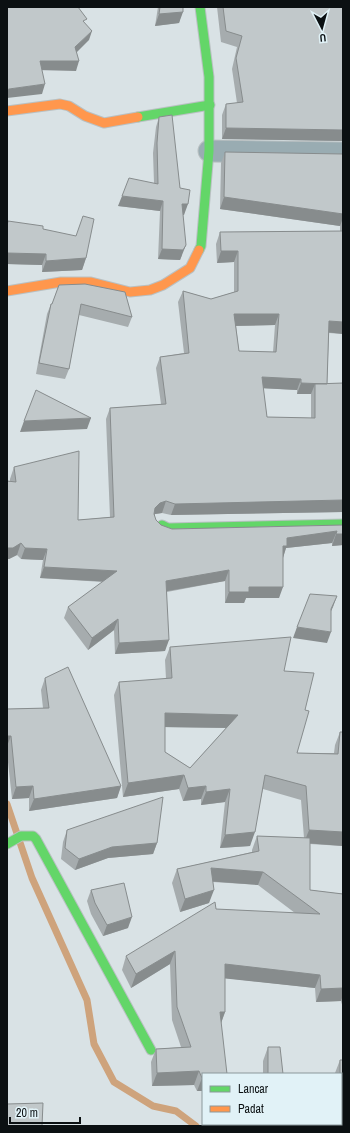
<svg xmlns="http://www.w3.org/2000/svg" width="350" height="1133" viewBox="0 0 350 1133" font-family="'Archivo Narrow',sans-serif">
  <style>
    .lines { fill: none; stroke-linecap: round; stroke-linejoin: round }
    .stream { stroke: #cea37c; stroke-width: 7 }
    .street-casing { stroke: #b9c0c2; stroke-width: 23 }
    .fast-casing { stroke: #b9c0c2; stroke-width: 11 }
    .slow-casing { stroke: #b9c0c2; stroke-width: 11 }
    .street { stroke: #99acb2; stroke-width: 21 }
    .fast { stroke: #63d668; stroke-width: 9 }
    .slow { stroke: #ff974d; stroke-width: 9 }
    .wall { fill: #a6acae; fill-rule: evenodd }
    .shaded-wall { fill: #878c8d }
    .building { fill: #c1c8ca; stroke: #878c8d; fill-rule: evenodd }
  </style>
  <rect width="100%" height="100%" fill="#d9e2e5"/>
  <g class="lines">
    <polyline class="stream" points="7,804 32,878 87,1000 94,1044 114,1082 153,1106 176,1111 196,1126"/>
    <defs>
      <polyline id="street" points="209,151 343,153"/>
      <g id="fast">
        <polyline points="138,117 210,105"/>
        <polyline points="199,250 201,246 209,151 209,77 200,7"/>
        <polyline points="162,525 168,528 343,524"/>
        <polyline points="7,844 21,836 33,836 36,839 151,1050"/>
      </g>
      <g id="slow">
        <polyline points="7,111 60,104 69,106 85,116 104,123 138,117"/>
        <polyline points="7,291 61,282 91,282 130,292 150,290 163,285 190,268 199,250"/>
      </g>
    </defs>
    <use href="#street" class="street-casing"/>
    <use href="#fast" class="fast-casing"/>
    <use href="#slow" class="slow-casing"/>
    <use href="#street" class="street"/>
    <use href="#fast" class="fast"/>
    <use href="#slow" class="slow"/>
  </g>
  <g class="wall">
    <polygon points="158,7 183,7 179,23 155,26"/>
    <polygon points="217,7 343,7 343,141 222,139 222,115 226,104 237,103 232,69 237,47 221,42"/>
    <polygon points="159,117 180,188 184,215 183,214 182,255 180,260 158,259 160,211 118,206 154,183 153,153 156,127"/>
    <path d="M 225,152 L 343,154 L 343,334 L 329,333 L 327,384 L 343,383 L 343,512 L 171,515 L 162,513 L 155,514 L 154,516 L 156,520 L 161,525 L 172,529 L 343,525 L 343,545 L 332,546 L 332,543 L 286,548 L 283,557 L 279,598 L 246,598 L 244,603 L 225,603 L 225,581 L 167,592 L 165,651 L 115,654 L 114,630 L 88,650 L 64,618 L 68,607 L 103,582 L 40,578 L 43,560 L 21,559 L 17,555 L 9,559 L 7,559 L 7,481 L 10,481 L 10,479 L 14,467 L 78,520 L 110,517 L 106,419 L 110,408 L 161,404 L 156,368 L 160,357 L 184,353 L 178,302 L 183,291 L 211,299 L 234,292 L 234,262 L 217,263 L 216,244 L 220,232 L 340,231 L 340,226 L 220,209 L 221,163 ZM 275,325 L 273,352 L 239,351 L 236,326 ZM 263,388 L 297,390 L 297,394 L 311,394 L 311,418 L 267,417 Z"/>
    <polygon points="8,221 86,258 82,270 42,272 42,265 7,264 7,224"/>
    <polygon points="59,285 132,317 128,327 79,315 69,369 65,379 36,374 47,314 51,304 52,304"/>
    <path d="M 170,647 L 284,671 L 305,710 L 297,753 L 334,753 L 335,745 L 340,732 L 343,732 L 343,846 L 310,844 L 310,890 L 343,894 L 343,1008 L 341,1001 L 316,1002 L 315,988 L 225,978 L 225,1012 L 203,1074 L 203,1091 L 197,1091 L 194,1085 L 152,1086 L 151,1062 L 156,1049 L 181,1047 L 172,1020 L 170,964 L 131,988 L 122,970 L 126,956 L 216,909 L 295,913 L 258,885 L 213,882 L 209,903 L 180,912 L 172,883 L 177,869 L 252,852 L 252,850 L 257,836 L 304,838 L 301,800 L 263,789 L 250,846 L 220,848 L 225,802 L 201,805 L 201,799 L 183,801 L 179,789 L 123,797 L 114,695 L 119,682 L 166,679 L 165,660 ZM 165,727 L 226,728 L 190,768 L 165,752 Z"/>
    <polygon points="45,678 121,786 117,798 29,811 29,798 12,799 7,753 7,709 43,708 41,690"/>
    <polygon points="67,830 157,843 153,854 108,858 75,870 61,859 63,842"/>
    <polygon points="91,890 128,928 103,936 91,914 87,901"/>
    <polygon points="268,1047 283,1074 263,1074 263,1061"/>
    <polygon points="340,1060 343,1060 343,1126 262,1126 262,1124 341,1124 341,1074 335,1074 335,1073"/>
  </g>
  <g class="shaded-wall">
    <polygon points="183,12 179,23 155,26 159,14"/>
    <polygon points="92,31 89,40 72,57 75,47"/>
    <polygon points="40,61 79,61 76,71 37,70"/>
    <polygon points="45,84 42,94 7,98 7,90 9,89"/>
    <polygon points="226,128 343,130 343,141 222,139"/>
    <polygon points="122,196 163,201 160,211 118,206"/>
    <polygon points="224,197 343,214 343,218 340,226 220,209"/>
    <polygon points="182,204 188,204 184,215 178,214"/>
    <polygon points="186,245 180,260 158,259 162,249"/>
    <polygon points="221,251 238,251 234,262 217,263"/>
    <polygon points="7,253 46,254 42,265 7,264"/>
    <polygon points="86,258 82,270 42,272 46,261"/>
    <polygon points="234,314 279,314 275,325 230,326"/>
    <polygon points="329,321 343,322 343,334 325,332"/>
    <polygon points="262,377 301,379 297,390 258,388"/>
    <polygon points="301,383 327,384 323,395 315,384 311,394 297,394"/>
    <polygon points="91,418 87,429 20,432 24,421"/>
    <polygon points="343,500 343,512 171,515 175,504"/>
    <polygon points="166,501 162,513 155,514 151,520 155,508 160,503"/>
    <polygon points="337,531 332,543 286,548 283,558 283,546 287,538"/>
    <polygon points="336,534 343,534 343,545 332,546"/>
    <polygon points="21,543 17,555 9,559 7,559 7,548"/>
    <polygon points="25,548 47,549 43,560 21,559"/>
    <polygon points="44,567 117,571 113,582 40,578"/>
    <polygon points="229,570 225,581 162,592 166,581"/>
    <polygon points="249,587 283,587 279,598 246,598 244,603 225,603 229,592"/>
    <polygon points="337,596 333,607 327,620 331,609"/>
    <polygon points="118,619 114,630 88,650 92,638"/>
    <polygon points="297,627 331,632 327,643 293,638"/>
    <polygon points="169,640 165,651 115,654 119,643"/>
    <polygon points="165,713 238,715 233,728 160,727"/>
    <polygon points="7,736 11,736 7,746"/>
    <polygon points="184,775 179,789 123,797 128,783"/>
    <polygon points="33,786 29,798 12,799 16,787"/>
    <polygon points="121,786 117,798 29,811 34,799"/>
    <polygon points="206,786 201,799 183,801 188,788"/>
    <polygon points="230,789 225,802 201,805 206,792"/>
    <polygon points="309,830 343,832 343,846 304,843"/>
    <polygon points="255,832 250,846 220,848 225,835"/>
    <polygon points="157,843 153,854 108,858 75,870 79,859 112,847"/>
    <polygon points="211,868 263,872 258,885 206,881"/>
    <polygon points="214,890 209,903 180,912 185,899"/>
    <polygon points="132,917 128,928 103,936 107,925"/>
    <polygon points="175,951 170,964 131,988 136,974"/>
    <polygon points="225,964 320,975 315,988 221,978"/>
    <polygon points="343,988 343,995 341,1001 316,1002 321,989"/>
    <polygon points="220,1012 225,1012 220,1026"/>
    <polygon points="199,1071 194,1085 152,1086 157,1073"/>
    <polygon points="202,1078 203,1078 203,1091 197,1091"/>
    <rect x="341" y="1087" width="2" height="14"/>
    <polygon points="341,1114 343,1114 343,1126 341,1124"/>
    <polygon points="264,1124 304,1124 303,1126 264,1126"/>
  </g>
  <g class="building">
    <polygon points="7,7 78,7 87,19 83,21 92,31 75,47 79,61 40,61 45,84 9,89 7,90"/>
    <polygon points="160,7 183,7 183,12 159,14"/>
    <polygon points="223,7 343,7 343,130 226,128 226,104 243,102 236,58 242,36 226,31"/>
    <polygon points="172,115 180,188 190,190 188,204 182,204 186,245 183,250 162,249 163,201 122,196 129,178 158,184 157,143 159,117"/>
    <polygon points="225,152 343,154 343,214 224,197"/>
    <polygon points="83,216 94,219 86,258 46,261 46,254 7,253 7,226 8,221 43,226 43,229 76,236"/>
    <path d="M 343,231 L 343,322 L 329,321 L 327,384 L 301,383 L 301,379 L 262,377 L 267,417 L 315,418 L 315,384 L 343,383 L 343,500 L 175,504 L 166,501 L 160,503 L 155,508 L 154,514 L 156,520 L 161,525 L 172,529 L 343,525 L 343,534 L 336,534 L 337,531 L 287,538 L 287,546 L 283,546 L 283,587 L 249,587 L 249,592 L 229,592 L 229,570 L 166,581 L 169,640 L 119,643 L 118,619 L 92,638 L 68,607 L 117,571 L 44,567 L 47,549 L 25,548 L 21,543 L 13,548 L 7,548 L 7,481 L 16,482 L 14,467 L 79,451 L 78,520 L 114,517 L 110,408 L 166,404 L 160,357 L 189,353 L 183,291 L 211,299 L 238,291 L 238,251 L 221,251 L 220,232 ZM 234,314 L 279,314 L 276,352 L 239,351 Z"/>
    <polygon points="85,284 125,292 132,317 81,304 69,369 39,363 51,304 52,304 59,285"/>
    <polygon points="36,390 91,418 24,421"/>
    <polygon points="310,594 337,596 331,609 331,632 297,627"/>
    <path d="M 291,637 L 284,671 L 314,673 L 305,710 L 309,711 L 297,753 L 338,754 L 340,732 L 343,732 L 343,832 L 309,830 L 306,786 L 265,775 L 255,832 L 225,835 L 230,789 L 206,792 L 206,786 L 188,788 L 184,775 L 128,783 L 119,682 L 172,678 L 170,647 ZM 165,713 L 238,715 L 190,768 L 165,752 Z"/>
    <polygon points="68,667 121,786 34,799 33,786 16,787 11,736 7,736 7,709 49,708 45,678"/>
    <polygon points="163,797 157,843 112,847 79,859 65,848 67,830"/>
    <polygon points="257,836 310,838 310,890 343,894 343,988 321,989 320,975 225,964 225,1012 220,1012 227,1074 203,1074 203,1078 202,1078 199,1071 157,1073 156,1049 191,1047 177,1007 175,951 136,974 126,956 215,902 216,909 320,914 263,872 211,868 214,890 185,899 177,869 259,851"/>
    <polygon points="124,883 132,917 107,925 95,903 91,890"/>
    <polygon points="268,1047 280,1047 283,1074 268,1074"/>
    <polygon points="340,1060 343,1060 343,1087 341,1087 341,1074 340,1074"/>
    <rect x="341" y="1100" width="2" height="14"/>
    <polygon points="43,1103 42,1126 7,1126 7,1104"/>
    <polygon points="341,1123 343,1123 343,1126 308,1126 308,1124 341,1124"/>
  </g>
  <rect width="350" height="1133" fill="none" stroke="#0b1012" stroke-width="16"/>
  <rect x="202" y="1073" width="140" height="52" fill="#e1f2f7" stroke="#8b989b"/>
  <rect x="210" y="1086" width="20" height="6" fill="#63d668" stroke="#8b989b"/>
  <text x="238" y="1093" font-size="12" fill="#0b1012">Lancar</text>
  <rect x="210" y="1106" width="20" height="6" fill="#ff974d" stroke="#8b989b"/>
  <text x="238" y="1113" font-size="12" fill="#0b1012">Padat</text>
  <g transform="translate(322 28) rotate(174)" stroke="#e1f2f7" stroke-width="3" paint-order="stroke">
  <path d="M0-3L7 15L0 10L-7 15Z" fill="#0b1012"/>
  <text y="-6" font-size="11" font-weight="bold" text-anchor="middle" fill="#0b1012">U</text>
  </g>
  <path d="M10 1117v6h70v-6" fill="none" stroke="#0b1012" stroke-width="2"/>
  <text x="16" y="1117" font-size="12" fill="#0b1012" stroke="#e1f2f7" stroke-width="3" paint-order="stroke">20 m</text>
</svg>
